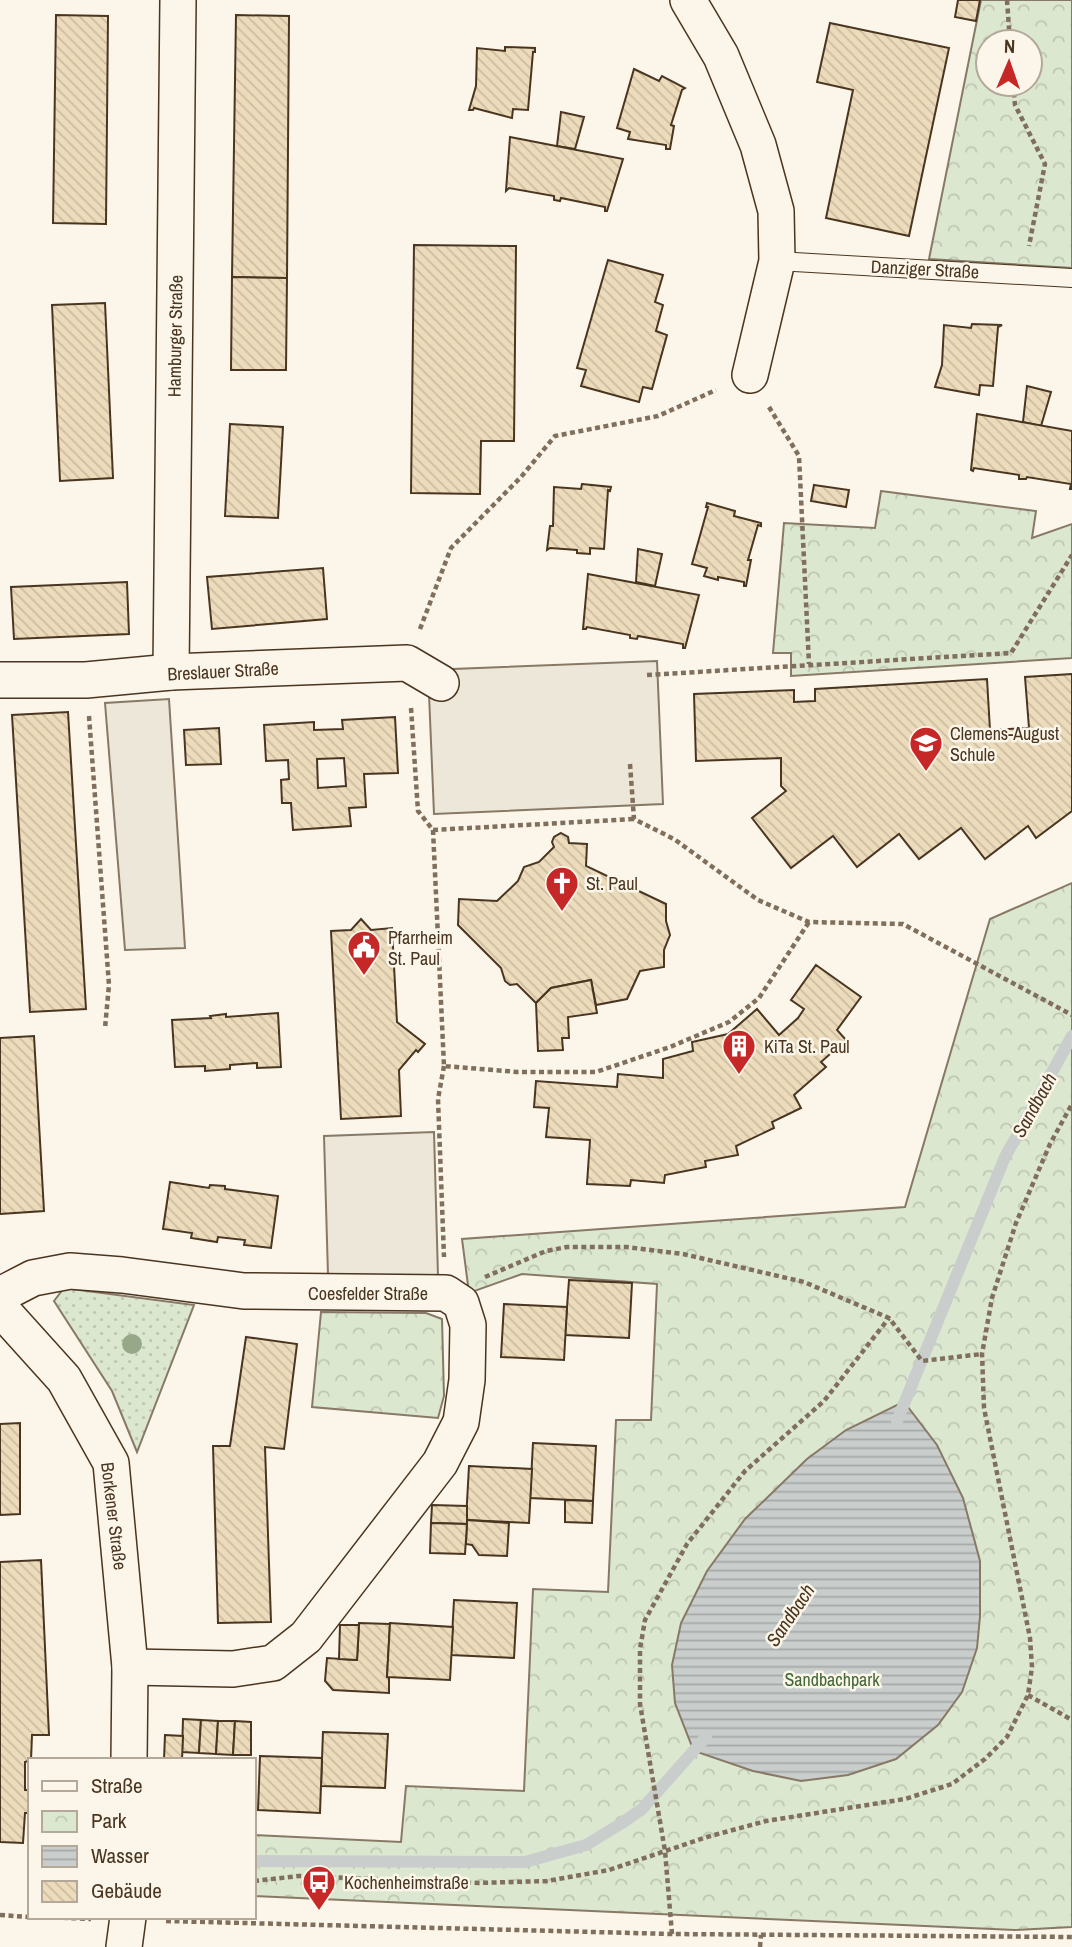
<svg xmlns="http://www.w3.org/2000/svg" width="1072" height="1947" viewBox="0 0 1072 1947" font-family="'Archivo Narrow',sans-serif">
  <style>
    .grass { fill: url(#grass-dots); stroke: #887966; stroke-width: 2 }
    .park { fill: url(#park-crowns); stroke: #887966; stroke-width: 2; fill-rule: evenodd }
    .parking { fill: #ede7d9; stroke: #887966; stroke-width: 2 }
    .water { fill: url(#water-rules); stroke: #887966; stroke-width: 2 }
    .lines { fill: none; stroke-linecap: round; stroke-linejoin: round }
    .stream { stroke: #c9cecd; stroke-width: 12 }
    .building { fill: url(#building-back-hatch); stroke: #4a3520; stroke-width: 2; fill-rule: evenodd }
    .service-casing { stroke: #4a3520; stroke-width: 20 }
    .minor-casing { stroke: #4a3520; stroke-width: 38 }
    .path { stroke: #7f6f5c; stroke-width: 4.5; stroke-dasharray: 5 3.5; stroke-linecap: butt }
    .service { stroke: #fbf6e9; stroke-width: 18 }
    .minor { stroke: #fbf6e9; stroke-width: 35 }
    .tree { fill: #96a887 }
    .labels { text-anchor: middle; dominant-baseline: central; stroke-width: 5; stroke-linejoin: round; paint-order: stroke }
    .street-label { font-size: 18px; fill: #4a3520; stroke: #fbf6e9 }
    .poi-label { font-size: 18px; fill: #4a3520; stroke: #fbf6e9; text-anchor: start }
    .park-label { font-size: 18px; fill: #436837; stroke: #fbf6e9 }
    .water-label { font-size: 19px; font-style: italic; fill: #4a3520; stroke: #fbf6e9 }
  </style>
  <defs>
    <pattern id="grass-dots" width="8" height="8" patternUnits="userSpaceOnUse" patternTransform="scale(1.75)"><rect width="8" height="8" fill="#dce7d0"/><path d="M2 2h.1M6 6h.1" fill="none" stroke="#bec7b2" stroke-width="1.8" stroke-linecap="round"/></pattern>
    <pattern id="park-crowns" width="20" height="18" patternUnits="userSpaceOnUse" patternTransform="scale(1.75)"><rect width="20" height="18" fill="#dce7d0"/><path d="M2 6a3 3 0 1 1 6 0M12 15a3 3 0 1 1 6 0" fill="none" stroke="#bec7b2"/></pattern>
    <pattern id="water-rules" width="6" height="5" patternUnits="userSpaceOnUse" patternTransform="scale(1.75)"><rect width="6" height="5" fill="#c9cecd"/><path d="M0 2.5h6" fill="none" stroke="#a5a8a6"/></pattern>
    <pattern id="building-back-hatch" width="6" height="6" patternUnits="userSpaceOnUse" patternTransform="scale(1.75)"><rect width="6" height="6" fill="#ecdcbc"/><path d="M-1 5l2 2M0 0l6 6M5-1l2 2" fill="none" stroke="#ccbda1"/></pattern>
  </defs>
  <rect width="100%" height="100%" fill="#fbf6e9"/>
  <polygon class="grass" points="64,1288 194,1305 137,1452 112,1391 54,1301"/>
  <g class="park">
    <path d="M 981,0 L 1072,0 L 1072,268 L 929,259 ZM 1030,42 L 1030,84 L 988,84 L 988,42 Z"/>
    <polygon points="881,491 1036,511 1032,538 1072,524 1072,658 791,676 791,653 773,653 784,523 875,528"/>
    <polygon points="1072,883 1072,1927 1015,1930 254,1896 254,1835 401,1842 406,1786 524,1791 533,1589 608,1592 616,1420 651,1420 657,1284 522,1274 469,1293 462,1239 905,1207 990,919"/>
    <polygon points="321,1312 426,1313 442,1319 444,1396 438,1418 312,1407"/>
  </g>
  <g class="parking">
    <polygon points="657,661 663,804 434,814 428,670"/>
    <polygon points="169,699 185,948 125,950 105,703"/>
    <polygon points="434,1132 438,1276 328,1275 324,1136"/>
  </g>
  <polygon class="water" points="899,1404 908,1407 937,1445 963,1498 980,1561 980,1616 977,1648 962,1692 938,1725 896,1759 848,1775 801,1781 753,1771 697,1752 691,1744 675,1703 672,1665 681,1623 707,1571 745,1519 807,1459 846,1430"/>
  <g class="lines">
    <g class="stream">
      <polyline points="897,1421 1005,1157 1072,1036"/>
      <polyline points="254,1861 525,1862 586,1845 622,1823 642,1809 706,1737"/>
    </g>
  </g>
  <g class="building">
    <polygon points="958,0 980,0 976,21 955,17"/>
    <polygon points="56,15 108,16 106,224 53,223"/>
    <polygon points="236,15 289,16 287,278 232,277"/>
    <polygon points="830,23 949,48 909,236 826,218 853,90 817,82"/>
    <polygon points="505,47 535,48 535,52 533,52 528,110 513,109 512,118 474,108 473,110 469,110 476,86 477,48 505,51"/>
    <polygon points="634,69 659,81 662,76 685,88 682,90 671,125 674,126 670,149 666,149 666,145 628,139 630,132 617,128"/>
    <polygon points="561,112 584,117 575,149 557,146"/>
    <polygon points="510,137 623,159 607,211 605,211 605,207 561,198 560,201 554,200 554,196 509,188 506,191"/>
    <polygon points="414,245 516,246 514,441 481,441 480,494 411,493"/>
    <polygon points="608,260 663,275 655,302 663,305 656,331 667,335 652,389 643,387 639,402 581,386 586,370 577,368"/>
    <polygon points="232,277 287,278 286,370 231,370"/>
    <polygon points="105,303 113,478 60,481 52,305"/>
    <polygon points="972,324 1002,325 998,327 993,386 980,385 979,395 935,387 942,365 944,325 971,328"/>
    <polygon points="1027,386 1051,392 1041,426 1023,422"/>
    <polygon points="977,414 1072,431 1072,489 1070,489 1071,484 1027,477 1026,479 1019,479 1019,475 974,468 973,471 971,470"/>
    <polygon points="230,424 283,427 278,518 225,516"/>
    <polygon points="582,484 611,487 610,491 608,490 604,549 590,548 590,554 577,553 577,550 550,548 547,550 550,526 553,526 554,487 581,489"/>
    <polygon points="814,485 849,490 846,507 811,501"/>
    <polygon points="707,503 735,511 734,516 761,523 761,526 758,525 748,560 751,560 746,586 744,586 744,582 718,577 718,580 704,576 707,568 692,564 708,507 706,507"/>
    <polygon points="638,549 662,554 655,586 636,582"/>
    <polygon points="323,568 327,619 212,629 207,577"/>
    <polygon points="588,574 699,595 685,648 683,648 683,644 638,636 637,639 630,638 630,635 587,627 586,629 583,629"/>
    <polygon points="127,582 129,634 14,639 11,587"/>
    <polygon points="1072,674 1072,811 1036,838 1028,826 985,859 961,828 919,859 899,834 857,867 833,836 791,868 752,818 786,791 781,786 781,758 696,761 694,694 794,690 794,702 815,701 815,689 987,679 990,730 1029,728 1025,677"/>
    <polygon points="68,712 86,1009 30,1012 12,715"/>
    <path d="M 395,717 L 398,773 L 364,774 L 366,807 L 349,808 L 351,826 L 293,830 L 291,803 L 282,803 L 281,780 L 289,779 L 288,760 L 266,761 L 264,725 L 314,722 L 314,730 L 343,729 L 342,720 ZM 344,758 L 346,786 L 318,788 L 317,759 Z"/>
    <polygon points="219,728 221,764 186,765 184,730"/>
    <polygon points="561,833 568,837 569,843 587,844 586,866 666,904 666,921 670,935 664,950 664,967 640,971 627,999 596,1005 591,980 551,988 536,1003 517,984 510,985 505,981 501,968 458,925 459,899 497,901 518,881 524,867 539,862 554,847 552,842 554,837"/>
    <polygon points="361,919 371,930 392,928 397,1022 425,1044 418,1052 416,1050 399,1070 401,1116 341,1119 331,931 351,930"/>
    <polygon points="816,965 861,997 837,1030 846,1040 821,1062 826,1067 794,1095 801,1108 772,1122 774,1128 736,1146 738,1155 705,1161 706,1167 665,1175 664,1183 631,1180 630,1186 587,1184 590,1140 546,1137 549,1108 534,1107 536,1081 617,1087 618,1074 663,1078 663,1059 693,1051 692,1042 728,1034 757,1009 779,1035 798,1018 804,1009 791,1000"/>
    <polygon points="591,980 597,1013 568,1017 569,1038 562,1038 563,1050 538,1051 536,1003 551,988"/>
    <polygon points="278,1013 281,1067 257,1068 257,1063 230,1065 230,1069 205,1071 205,1066 175,1067 172,1020 211,1018 210,1016 226,1014 226,1017"/>
    <polygon points="34,1036 44,1211 0,1214 0,1038"/>
    <polygon points="170,1182 209,1188 210,1185 225,1186 225,1189 278,1196 271,1248 244,1245 245,1240 218,1237 217,1242 191,1238 192,1233 163,1229"/>
    <polygon points="569,1280 632,1283 629,1338 565,1335"/>
    <polygon points="504,1304 567,1307 564,1360 501,1357"/>
    <polygon points="246,1337 297,1344 284,1449 265,1447 271,1622 218,1623 213,1446 230,1446"/>
    <polygon points="20,1423 20,1514 0,1515 0,1424"/>
    <polygon points="533,1443 596,1446 593,1501 530,1498"/>
    <polygon points="469,1466 532,1469 529,1523 466,1520"/>
    <polygon points="565,1500 593,1501 592,1523 565,1522"/>
    <polygon points="432,1505 467,1506 467,1524 431,1523"/>
    <polygon points="467,1520 509,1523 507,1556 479,1555 472,1545 466,1544"/>
    <polygon points="431,1523 467,1524 465,1554 430,1553"/>
    <polygon points="41,1560 49,1735 32,1735 31,1760 25,1762 25,1790 30,1790 30,1813 25,1813 23,1843 0,1842 0,1562"/>
    <polygon points="454,1600 517,1603 514,1658 451,1655"/>
    <polygon points="359,1623 390,1624 387,1677 389,1678 389,1693 333,1690 325,1681 327,1658 357,1660"/>
    <polygon points="390,1623 453,1627 450,1680 387,1677"/>
    <polygon points="340,1625 359,1625 357,1660 339,1659"/>
    <polygon points="183,1719 201,1720 199,1753 182,1752"/>
    <polygon points="201,1720 218,1721 216,1754 199,1753"/>
    <polygon points="218,1721 235,1721 233,1755 216,1754"/>
    <polygon points="235,1721 251,1722 251,1755 233,1755"/>
    <polygon points="323,1732 388,1734 385,1788 321,1786"/>
    <polygon points="165,1735 183,1736 182,1760 164,1760"/>
    <polygon points="260,1756 322,1758 320,1813 258,1810"/>
  </g>
  <g class="lines">
    <defs>
      <polyline id="service" points="777,261 1072,278"/>
      <g id="minor">
        <polyline points="688,0 721,56 758,145 776,211 777,261 750,375"/>
        <polyline points="171,672 178,0"/>
        <polyline points="0,680 86,680 171,672 407,663 441,683"/>
        <polyline points="0,1295 33,1278 70,1271 122,1275 244,1291 446,1293 461,1303 468,1325 467,1380 461,1422 440,1463 306,1637 273,1663 233,1669 130,1667"/>
        <polyline points="0,1308 64,1379 111,1463 130,1667 129,1760"/>
        <polyline points="124,1947 128,1917"/>
      </g>
    </defs>
    <use href="#service" class="service-casing"/>
    <use href="#minor" class="minor-casing"/>
    <g class="path">
      <polyline points="1007,0 1010,42"/>
      <polyline points="1013,84 1015,105 1045,164 1029,246"/>
      <polyline points="769,407 799,456 809,664"/>
      <polyline points="420,629 451,548 521,477 555,436 658,416 716,390"/>
      <polyline points="647,675 1011,653 1072,555"/>
      <polyline points="411,708 418,811 433,830 634,819"/>
      <polyline points="89,716 109,985 105,1028"/>
      <polyline points="630,764 634,819 674,839 758,900 809,922 903,924 1072,1015"/>
      <polyline points="433,830 444,1066 518,1072 596,1072 670,1047 729,1022 759,998 809,922"/>
      <polyline points="444,1066 438,1099 444,1257"/>
      <polyline points="485,1277 546,1251 567,1247 626,1247 683,1254 804,1282 889,1318 922,1361 982,1354"/>
      <polyline points="1028,1695 1072,1720"/>
      <polyline points="254,1881 299,1876 478,1883 547,1881 609,1870 707,1837 766,1821 905,1799 952,1784 985,1759 1007,1737 1028,1695 1032,1667 1030,1638 984,1408 982,1354 992,1298 1016,1223 1050,1144 1072,1104"/>
      <polyline points="0,1915 30,1917"/>
      <polyline points="46,1917 91,1919"/>
      <polyline points="166,1921 672,1934 1072,1937"/>
      <polyline points="672,1934 665,1851 640,1704 640,1649 645,1620 687,1544 745,1471 824,1401 889,1318"/>
      <polyline points="760,1947 761,1935"/>
    </g>
    <use href="#service" class="service"/>
    <use href="#minor" class="minor"/>
  </g>
  <circle class="tree" cx="132" cy="1344" r="10"/>
  <defs>
    <symbol id="school-pin" viewBox="-11 -11 22 30"><path d="M0 17L-7.5 6A9.5 9.5 0 1 1 7.5 6Z" fill="#c62828" stroke="#fbf6e9"/><path d="M0-5L7-2L0 1L-7-2ZM-4 1L0 2.5L4 1V4Q0 6-4 4Z" fill="#fff"/></symbol>
    <symbol id="church-pin" viewBox="-11 -11 22 30"><path d="M0 17L-7.5 6A9.5 9.5 0 1 1 7.5 6Z" fill="#c62828" stroke="#fbf6e9"/><path d="M-1.2-6h2.4v3.5h3.3v2.4h-3.3V6h-2.4V-.1h-3.3v-2.4h3.3Z" fill="#fff"/></symbol>
    <symbol id="civic-pin" viewBox="-11 -11 22 30"><path d="M0 17L-7.5 6A9.5 9.5 0 1 1 7.5 6Z" fill="#c62828" stroke="#fbf6e9"/><path d="M-.6-6.5H3V-4.5H.6V-3L4-1V1h2V6H-6V1h2V-1L-.6-3ZM-1.2 2.5V6h2.4V2.5Z" fill="#fff"/></symbol>
    <symbol id="building-pin" viewBox="-11 -11 22 30"><path d="M0 17L-7.5 6A9.5 9.5 0 1 1 7.5 6Z" fill="#c62828" stroke="#fbf6e9"/><path d="M-4-6H4V6H1V3H-1V6H-4ZM-2.5-4.3h1.7v1.8h-1.7ZM.8-4.3h1.7v1.8H.8ZM-2.5-1h1.7V.8h-1.7ZM.8-1h1.7V.8H.8Z" fill="#fff"/></symbol>
    <symbol id="bus-pin" viewBox="-11 -11 22 30"><path d="M0 17L-7.5 6A9.5 9.5 0 1 1 7.5 6Z" fill="#c62828" stroke="#fbf6e9"/><path d="M-5-6H5V4H4V6H2V4H-2V6H-4V4H-5ZM-3.5-4V0h7V-4ZM-3.5 1.2v1.5H-2V1.2ZM2 1.2v1.5H3.5V1.2Z" fill="#fff"/></symbol>
  </defs>
  <g fill-rule="evenodd">
    <use href="#school-pin" x="907" y="724" width="38" height="52"/>
    <use href="#church-pin" x="543" y="864" width="38" height="52"/>
    <use href="#civic-pin" x="345" y="928" width="38" height="52"/>
    <use href="#building-pin" x="720" y="1027" width="38" height="52"/>
    <use href="#bus-pin" x="300" y="1863" width="38" height="52"/>
  </g>
  <g class="labels">
    <g class="street-label">
      <text transform="translate(925 269) rotate(3)">Danziger Straße</text>
      <text transform="translate(175 336) rotate(-89)">Hamburger Straße</text>
      <text transform="translate(223 671) rotate(-3)">Breslauer Straße</text>
      <text x="368" y="1293">Coesfelder Straße</text>
      <text transform="translate(114 1516) rotate(83)">Borkener Straße</text>
    </g>
    <g class="poi-label">
      <text x="950" y="733">Clemens-August<tspan x="950" dy="21">Schule</tspan></text>
      <text x="586" y="883">St. Paul</text>
      <text x="388" y="937">Pfarrheim<tspan x="388" dy="21">St. Paul</tspan></text>
      <text x="764" y="1046">KiTa St. Paul</text>
      <text x="344" y="1882">Kochenheimstraße</text>
    </g>
    <g class="park-label">
      <text x="832" y="1679">Sandbachpark</text>
    </g>
    <g class="water-label">
      <text transform="translate(1034 1105) rotate(-61)">Sandbach</text>
      <text transform="translate(790 1615) rotate(-56)">Sandbach</text>
    </g>
  </g>
  <rect x="28" y="1758" width="228" height="161" fill="#fbf6e9" stroke="#b4a999" stroke-width="2"/>
  <rect x="42" y="1781" width="35" height="10" fill="#fbf6e9" stroke="#b4a999" stroke-width="2"/>
  <text x="91" y="1793" font-size="21" fill="#4a3520">Straße</text>
  <rect x="42" y="1811" width="35" height="21" fill="url(#park-crowns)" stroke="#b4a999" stroke-width="2"/>
  <text x="91" y="1828" font-size="21" fill="#4a3520">Park</text>
  <rect x="42" y="1846" width="35" height="21" fill="url(#water-rules)" stroke="#b4a999" stroke-width="2"/>
  <text x="91" y="1863" font-size="21" fill="#4a3520">Wasser</text>
  <rect x="42" y="1881" width="35" height="21" fill="url(#building-back-hatch)" stroke="#b4a999" stroke-width="2"/>
  <text x="91" y="1898" font-size="21" fill="#4a3520">Gebäude</text>
  <g transform="translate(1009 63) rotate(2)"><circle r="33" fill="#fbf6e9" stroke="#b4a999" stroke-width="2"/>
  <path d="M0-5L12 26L0 18L-12 26Z" fill="#c62828"/>
  <text y="-10" font-size="19" font-weight="bold" text-anchor="middle" fill="#4a3520">N</text>
  </g>
</svg>
